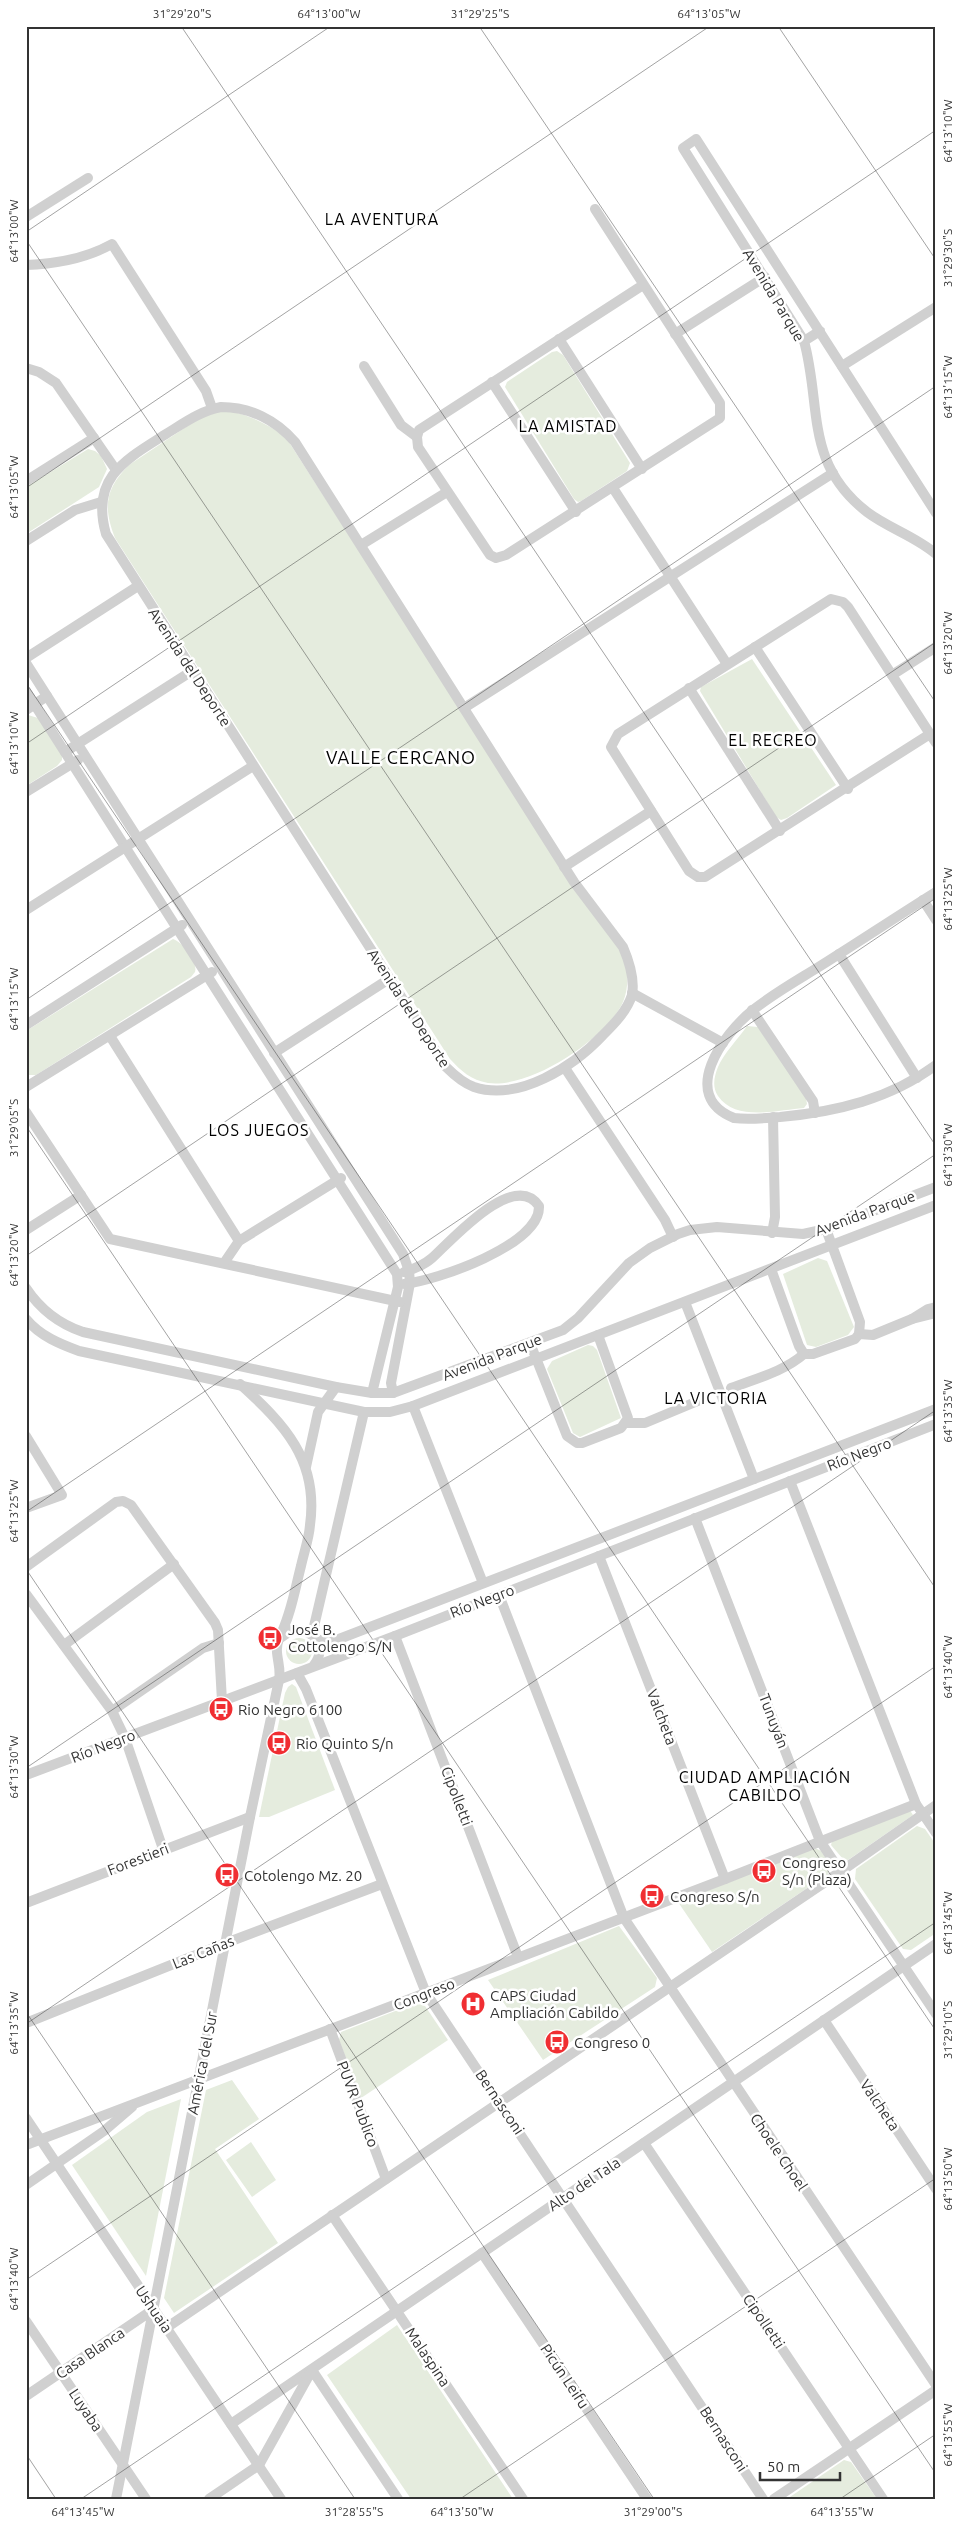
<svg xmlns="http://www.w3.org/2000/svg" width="962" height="2525" viewBox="0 0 962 2525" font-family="Ubuntu,sans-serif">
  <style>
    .green { fill: #e5ecde }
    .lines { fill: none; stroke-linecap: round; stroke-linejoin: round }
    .minor { stroke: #d0d0d0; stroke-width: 10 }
    .ticks { fill: none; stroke: #333; stroke-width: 1; stroke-opacity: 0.45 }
    .labels { text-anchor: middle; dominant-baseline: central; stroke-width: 5; stroke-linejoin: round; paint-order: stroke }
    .street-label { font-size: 15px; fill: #333; stroke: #fff }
    .poi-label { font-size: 15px; fill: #333; stroke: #fff; text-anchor: start }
    .neighbourhood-label { font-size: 16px; letter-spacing: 1px; fill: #000; stroke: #fff }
    .quarter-label { font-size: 18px; letter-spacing: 1px; fill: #000; stroke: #fff }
    .neatline { fill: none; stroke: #333; stroke-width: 2 }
    .ticks-label { font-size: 12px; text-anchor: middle; fill: #333 }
  </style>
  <rect width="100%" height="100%" fill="#fff"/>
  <g class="green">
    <polygon points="557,351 563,355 630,463 627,471 581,501 578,502 574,499 505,387 507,382 552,352"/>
    <path d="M 222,410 C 247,413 264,423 285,436 L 586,903 C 602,924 623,945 627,972 C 628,981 627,993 623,1002 C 606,1039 530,1089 488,1083 C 471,1080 461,1071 450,1059 L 115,538 C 103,507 105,489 129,465 L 207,413 Z"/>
    <polygon points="88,449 95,451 101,456 107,469 99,487 26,534 26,487"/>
    <polygon points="752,659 836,785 787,818 781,820 776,817 700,691 701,687"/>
    <polygon points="28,715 38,718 62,755 62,760 57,766 26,786 26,716"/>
    <path d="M 173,939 C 183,942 198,962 195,972 L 191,977 L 36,1075 L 29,1075 L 26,1071 L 26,1031 Z"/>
    <path d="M 747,1026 L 758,1027 L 806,1098 L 807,1104 L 804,1108 C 777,1110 736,1122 718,1096 C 712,1087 714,1077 718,1067 C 724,1053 738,1039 747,1026 Z"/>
    <polygon points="818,1258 827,1261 854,1327 848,1335 816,1347 807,1345 783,1274"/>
    <polygon points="588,1345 593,1346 597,1350 621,1418 580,1437 573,1433 547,1369 552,1361"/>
    <circle cx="299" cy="1651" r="13"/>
    <polygon points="292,1684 296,1687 335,1790 269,1817 259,1817 285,1693 288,1687"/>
    <polygon points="909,1809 913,1815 848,1860 843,1859 831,1845 833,1838"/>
    <polygon points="917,1826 925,1829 936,1845 936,1933 911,1950 903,1949 855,1879 856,1869"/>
    <polygon points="815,1848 821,1851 830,1864 828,1874 712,1952 678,1902"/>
    <polygon points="619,1926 657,1978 655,1987 543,2060 488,1980"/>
    <polygon points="416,2003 425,2006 448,2040 361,2098 339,2040 341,2032"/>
    <polygon points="232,2080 259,2119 215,2149 278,2243 174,2313 164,2298 206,2090"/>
    <polygon points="181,2099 146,2276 72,2165 147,2112"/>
    <polygon points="251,2142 276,2180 252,2197 226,2160"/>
    <polygon points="397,2325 513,2499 411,2499 327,2375"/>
    <polygon points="844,2460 851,2462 877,2499 787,2499"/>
  </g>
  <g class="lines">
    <g class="minor">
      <polyline points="595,209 720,403 720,418 506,555 496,558 490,555 418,447 417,437 419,430 643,285"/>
      <polyline points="26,217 88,178"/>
      <path d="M 26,265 C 57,264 85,259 112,244 L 206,391 L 212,408"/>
      <polyline points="675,334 765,277"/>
      <polyline points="559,339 642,469"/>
      <polyline points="804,341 820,331"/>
      <polyline points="364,366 401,425 417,437"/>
      <polyline points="842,366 936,307"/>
      <polyline points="26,368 39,372 56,383 116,470"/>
      <polyline points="492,382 576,512"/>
      <path d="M 221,407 C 250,407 276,420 295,442 L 574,882 L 623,947 C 629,961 635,979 632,995 C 627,1011 614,1024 603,1035 C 574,1066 519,1102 474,1087 C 463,1083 454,1075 446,1067 L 106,534 C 90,478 125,460 166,434 C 184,423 200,411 221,407 Z"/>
      <polyline points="26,481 94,438"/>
      <polyline points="613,488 727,664"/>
      <path d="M 936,513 L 696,139 L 683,148 L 804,341 C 822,407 804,463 867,512 C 888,528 915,536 936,554"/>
      <polyline points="26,541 75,510 101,502"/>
      <polyline points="361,545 447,492"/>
      <polyline points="755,647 848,789"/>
      <polyline points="26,658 138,586"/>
      <polyline points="26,663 403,1254 409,1271 410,1283 391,1383 393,1393"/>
      <polyline points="892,675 936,647"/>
      <polyline points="689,688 780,831"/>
      <polyline points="26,691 397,1274 398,1287 372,1393"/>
      <polyline points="464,708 833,473"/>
      <polyline points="26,710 47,696"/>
      <polyline points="930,734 705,877 698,877 689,871 611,747 618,734 831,599 843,602 848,607 930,734 936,743"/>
      <polyline points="65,752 192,671"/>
      <polyline points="26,792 78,760"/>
      <polyline points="564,867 651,811"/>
      <path d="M 936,892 C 896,917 857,943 817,968 C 796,981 773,994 753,1010 C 723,1034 678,1096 734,1118 C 750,1120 765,1118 780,1117 C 836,1112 890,1099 936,1065"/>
      <polyline points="923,900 936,920"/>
      <polyline points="26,910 253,766"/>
      <polyline points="839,954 917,1078"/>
      <polyline points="632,993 723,1043"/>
      <polyline points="752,1010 813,1101 815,1113"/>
      <polyline points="26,1025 182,925"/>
      <polyline points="110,1036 239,1241"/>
      <polyline points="274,1053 389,979"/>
      <polyline points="565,1068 665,1220 673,1237"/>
      <polyline points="26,1087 212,972"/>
      <polyline points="26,1112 110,1239 400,1302"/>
      <polyline points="26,1230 81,1195"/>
      <polyline points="772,1233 775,1217 773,1117"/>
      <polyline points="224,1263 239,1241 341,1178"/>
      <polyline points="771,1269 799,1346 804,1354 813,1354 855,1339 859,1334 860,1322 826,1229"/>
      <path d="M 404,1284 C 435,1281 541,1245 539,1206 C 514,1169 451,1241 432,1258 C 424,1265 414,1269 404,1272"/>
      <path d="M 26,1288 C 40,1309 59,1324 83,1332 L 336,1387 L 372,1393 L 393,1393 L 563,1330 L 578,1318 L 629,1263 L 650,1248 L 678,1234 L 690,1230 L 717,1227 L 803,1234 L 826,1229 L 936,1187"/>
      <polyline points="685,1302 754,1479"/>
      <polyline points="936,1307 928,1309 912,1319 936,1313"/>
      <path d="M 26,1319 C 40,1336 60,1344 79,1351 L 364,1412 L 390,1412 L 413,1406 L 936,1205"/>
      <polyline points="859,1334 873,1335 912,1319"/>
      <polyline points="530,1343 567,1436 577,1443 582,1443 621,1428 628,1418 598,1335"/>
      <path d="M 240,1384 C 284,1424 319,1460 310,1525 C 309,1539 304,1552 301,1566 C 295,1589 291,1614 280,1636"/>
      <path d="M 731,1388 C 757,1378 783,1372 804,1354"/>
      <polyline points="413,1406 483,1583"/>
      <polyline points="627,1423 645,1423 705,1398"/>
      <polyline points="26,1436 62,1495 26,1508"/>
      <polyline points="306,1467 318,1412 336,1387"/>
      <polyline points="790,1481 916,1804 923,1814 936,1805"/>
      <polyline points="695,1518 820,1841 936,2014"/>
      <polyline points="599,1556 725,1879"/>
      <polyline points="26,1567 116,1502 123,1501 131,1505 215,1623 218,1630 222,1701"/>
      <polyline points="26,1594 112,1711 125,1738 163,1849"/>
      <polyline points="499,1595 624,1918 936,2385"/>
      <polyline points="312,1635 364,1412"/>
      <polyline points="395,1636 518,1957"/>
      <polyline points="317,1639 329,1643 339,1639 936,1409"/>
      <polyline points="64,1645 174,1564"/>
      <polyline points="297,1673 306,1689 426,1993 763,2499"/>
      <polyline points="112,1711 203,1648 219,1643"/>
      <polyline points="26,1775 395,1636 936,1424"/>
      <polyline points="26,1903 250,1817"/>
      <polyline points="824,2020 936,2189"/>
      <polyline points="26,2023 226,1943 382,1884"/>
      <polyline points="330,2029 386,2179"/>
      <polyline points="26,2118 281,2499"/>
      <polyline points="644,2143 883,2499"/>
      <polyline points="26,2145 725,1879 916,1804"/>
      <polyline points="26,2185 104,2131 132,2107"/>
      <polyline points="332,2215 523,2499"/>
      <polyline points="482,2253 647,2499"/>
      <polyline points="26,2321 146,2499"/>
      <polyline points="166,2328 840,1872 923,1814 936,1833"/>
      <polyline points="26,2396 154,2309"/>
      <polyline points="231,2424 936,1944"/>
      <path d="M 116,2499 L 250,1817 L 279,1680 C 282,1665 273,1653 279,1639 L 292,1630 C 313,1628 328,1647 314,1665"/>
      <polyline points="209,2499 259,2465 312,2370 398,2499"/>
      <polyline points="774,2499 936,2390"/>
    </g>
  </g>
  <path class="ticks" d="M 181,26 L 936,1146M 479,26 L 936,703M 778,26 L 936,260M 26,232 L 331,26M 26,240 L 936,1589M 26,488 L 710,26M 26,683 L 936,2031M 26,744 L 936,130M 26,1000 L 936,386M 26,1126 L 936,2474M 26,1256 L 936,642M 26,1512 L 936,898M 26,1569 L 654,2499M 26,1768 L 936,1154M 26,2012 L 355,2499M 26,2024 L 936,1410M 26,2280 L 936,1666M 26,2454 L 56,2499M 81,2499 L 936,1922M 460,2499 L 936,2178M 840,2499 L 936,2434"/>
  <defs>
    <symbol id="bus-disc" viewBox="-11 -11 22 22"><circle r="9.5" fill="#f02e32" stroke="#fff"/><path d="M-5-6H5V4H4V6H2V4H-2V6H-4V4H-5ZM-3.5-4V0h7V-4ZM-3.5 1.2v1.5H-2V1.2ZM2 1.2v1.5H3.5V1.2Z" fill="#fff"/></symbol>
    <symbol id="hospital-disc" viewBox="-11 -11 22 22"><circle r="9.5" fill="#f02e32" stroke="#fff"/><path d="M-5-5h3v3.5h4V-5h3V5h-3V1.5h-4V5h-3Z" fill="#fff"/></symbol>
  </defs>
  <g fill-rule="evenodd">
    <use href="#bus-disc" x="256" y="1624" width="28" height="28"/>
    <use href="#bus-disc" x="207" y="1695" width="28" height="28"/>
    <use href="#bus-disc" x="265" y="1729" width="28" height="28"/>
    <use href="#bus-disc" x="750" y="1857" width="28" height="28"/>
    <use href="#bus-disc" x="213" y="1861" width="28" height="28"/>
    <use href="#bus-disc" x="638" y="1882" width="28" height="28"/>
    <use href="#hospital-disc" x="459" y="1990" width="28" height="28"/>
    <use href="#bus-disc" x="543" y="2028" width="28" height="28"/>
  </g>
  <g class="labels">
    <g class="street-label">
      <text transform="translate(774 295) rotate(59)">Avenida Parque</text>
      <text transform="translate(190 667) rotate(57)">Avenida del Deporte</text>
      <text transform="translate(409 1008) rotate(57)">Avenida del Deporte</text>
      <text transform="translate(865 1213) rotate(-20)">Avenida Parque</text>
      <text transform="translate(492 1357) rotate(-21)">Avenida Parque</text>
      <text transform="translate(859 1454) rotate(-21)">Río Negro</text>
      <text transform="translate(482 1601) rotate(-21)">Río Negro</text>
      <text transform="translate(662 1717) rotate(69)">Valcheta</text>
      <text transform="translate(774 1721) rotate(69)">Tunuyán</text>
      <text transform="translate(103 1746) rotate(-21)">Río Negro</text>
      <text transform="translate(457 1796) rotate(69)">Cipolletti</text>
      <text transform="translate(138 1859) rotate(-21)">Forestieri</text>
      <text transform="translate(203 1952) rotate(-22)">Las Cañas</text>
      <text transform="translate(424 1994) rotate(-21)">Congreso</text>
      <text transform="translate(202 2063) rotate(-79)">América del Sur</text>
      <text transform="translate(500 2102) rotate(56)">Bernasconi</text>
      <text transform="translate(358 2104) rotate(69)">PUVR Publico</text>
      <text transform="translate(880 2105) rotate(56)">Valcheta</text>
      <text transform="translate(779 2152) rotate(56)">Choele Choel</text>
      <text transform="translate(584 2184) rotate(-34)">Alto del Tala</text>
      <text transform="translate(154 2309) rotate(56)">Ushuaia</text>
      <text transform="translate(764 2321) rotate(56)">Cipolletti</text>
      <text transform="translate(90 2353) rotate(-34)">Casa Blanca</text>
      <text transform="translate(428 2357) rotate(56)">Malaspina</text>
      <text transform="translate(565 2376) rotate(56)">Picún Leifu</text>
      <text transform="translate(86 2410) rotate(56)">Luyaba</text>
      <text transform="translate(724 2439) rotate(57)">Bernasconi</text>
    </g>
    <g class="poi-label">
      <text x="288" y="1629">José B.<tspan x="288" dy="17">Cottolengo S/N</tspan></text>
      <text x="238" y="1709">Rio Negro 6100</text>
      <text x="296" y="1743">Rio Quinto S/n</text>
      <text x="782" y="1862">Congreso<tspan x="782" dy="17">S/n (Plaza)</tspan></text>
      <text x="244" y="1875">Cotolengo Mz. 20</text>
      <text x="670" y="1896">Congreso S/n</text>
      <text x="490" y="1995">CAPS Ciudad<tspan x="490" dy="17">Ampliación Cabildo</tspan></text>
      <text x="574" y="2042">Congreso 0</text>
    </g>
    <g class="neighbourhood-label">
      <text x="382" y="219">LA AVENTURA</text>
      <text x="568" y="426">LA AMISTAD</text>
      <text x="773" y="740">EL RECREO</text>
      <text x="259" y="1130">LOS JUEGOS</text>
      <text x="716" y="1398">LA VICTORIA</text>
      <text x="765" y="1777">CIUDAD AMPLIACIÓN<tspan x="765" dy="18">CABILDO</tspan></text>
    </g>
    <g class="quarter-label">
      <text x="401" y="757">VALLE CERCANO</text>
    </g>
  </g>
  <rect width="962" height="2525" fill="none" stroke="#ffffff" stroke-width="55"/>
  <path d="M760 2472v8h80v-8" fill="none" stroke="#333333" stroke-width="2.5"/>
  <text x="767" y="2472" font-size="15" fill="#333333" stroke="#ffffff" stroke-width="4" paint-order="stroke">50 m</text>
  <rect x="28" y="28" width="906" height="2470" class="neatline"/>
  <g class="ticks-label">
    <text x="182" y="18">31°29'20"S</text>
    <text x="329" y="18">64°13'00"W</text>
    <text x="480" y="18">31°29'25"S</text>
    <text x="709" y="18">64°13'05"W</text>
    <text transform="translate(948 131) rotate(-90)" y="4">64°13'10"W</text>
    <text transform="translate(14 231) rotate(-90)" y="4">64°13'00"W</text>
    <text transform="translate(948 258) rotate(-90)" y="4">31°29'30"S</text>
    <text transform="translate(948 387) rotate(-90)" y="4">64°13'15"W</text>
    <text transform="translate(14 487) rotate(-90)" y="4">64°13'05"W</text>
    <text transform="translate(948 643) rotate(-90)" y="4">64°13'20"W</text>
    <text transform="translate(14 743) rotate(-90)" y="4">64°13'10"W</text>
    <text transform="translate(948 899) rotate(-90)" y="4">64°13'25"W</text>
    <text transform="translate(14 999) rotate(-90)" y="4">64°13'15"W</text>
    <text transform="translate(14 1128) rotate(-90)" y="4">31°29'05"S</text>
    <text transform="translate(948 1155) rotate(-90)" y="4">64°13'30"W</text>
    <text transform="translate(14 1255) rotate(-90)" y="4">64°13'20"W</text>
    <text transform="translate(948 1411) rotate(-90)" y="4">64°13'35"W</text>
    <text transform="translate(14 1511) rotate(-90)" y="4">64°13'25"W</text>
    <text transform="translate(948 1667) rotate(-90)" y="4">64°13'40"W</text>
    <text transform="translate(14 1767) rotate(-90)" y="4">64°13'30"W</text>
    <text transform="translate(948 1923) rotate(-90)" y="4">64°13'45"W</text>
    <text transform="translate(14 2023) rotate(-90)" y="4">64°13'35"W</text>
    <text transform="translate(948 2030) rotate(-90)" y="4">31°29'10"S</text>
    <text transform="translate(948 2179) rotate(-90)" y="4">64°13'50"W</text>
    <text transform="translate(14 2279) rotate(-90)" y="4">64°13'40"W</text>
    <text transform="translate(948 2435) rotate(-90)" y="4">64°13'55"W</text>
    <text x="83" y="2516">64°13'45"W</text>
    <text x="354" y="2516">31°28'55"S</text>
    <text x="462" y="2516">64°13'50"W</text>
    <text x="653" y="2516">31°29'00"S</text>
    <text x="842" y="2516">64°13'55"W</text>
  </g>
</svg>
